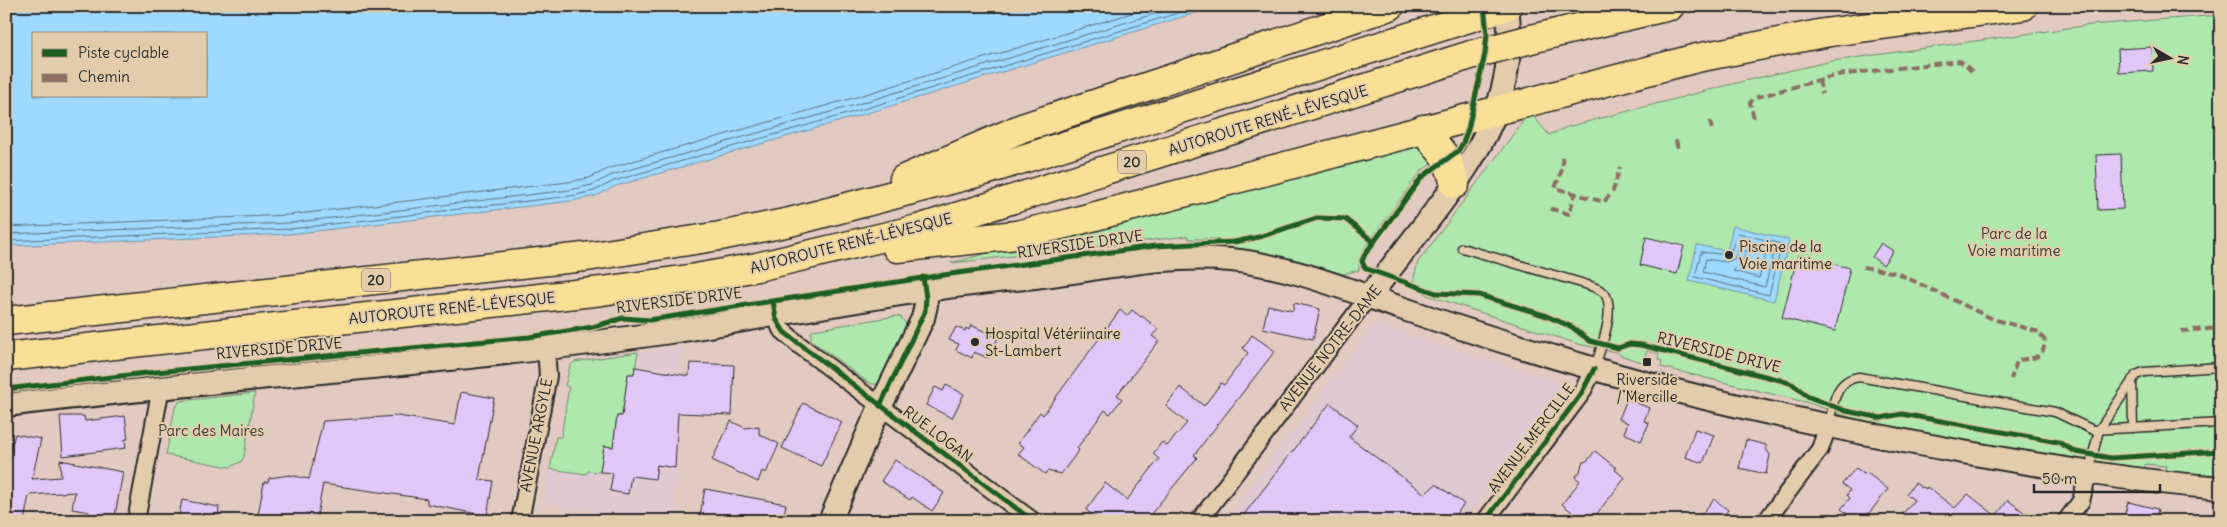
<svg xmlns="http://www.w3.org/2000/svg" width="2227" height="527" viewBox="0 0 2227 527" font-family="Delius,sans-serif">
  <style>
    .built { fill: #e1c9d2 }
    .green { fill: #aee8ac; stroke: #6c8a6c }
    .water { fill: #9ed9ff; stroke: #7093aa; fill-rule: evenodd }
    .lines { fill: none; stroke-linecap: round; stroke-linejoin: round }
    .shore { stroke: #597180; stroke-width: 1 }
    .building { fill: #e0c7f7; stroke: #2b2b2b }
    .lane-casing { stroke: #2b2b2b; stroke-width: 11 }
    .street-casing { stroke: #2b2b2b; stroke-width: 20 }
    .secondary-casing { stroke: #2b2b2b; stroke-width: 26 }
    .highway-casing { stroke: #2b2b2b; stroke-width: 31 }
    .lane { stroke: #e3ccac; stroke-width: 8 }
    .street { stroke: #e3ccac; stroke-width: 16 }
    .secondary { stroke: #e3ccac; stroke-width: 22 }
    .highway { stroke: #fadf96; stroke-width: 28 }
    .highway-bridge-casing { stroke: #2b2b2b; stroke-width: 31; stroke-linecap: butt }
    .highway-bridge { stroke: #fadf96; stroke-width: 28 }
    .quiet { stroke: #8d6e63; stroke-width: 4; stroke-dasharray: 8 4; stroke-linecap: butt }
    .cycleway-casing { stroke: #e3ccac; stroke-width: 8 }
    .cycleway { stroke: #1b5e20; stroke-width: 5 }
    .poi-dot { fill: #2b2b2b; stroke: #e3ccac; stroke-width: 2 }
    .labels { text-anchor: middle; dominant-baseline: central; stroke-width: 4; stroke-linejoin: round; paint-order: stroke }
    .shield { fill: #e3ccac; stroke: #625b52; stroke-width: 1 }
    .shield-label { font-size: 14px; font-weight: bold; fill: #2b2b2b }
    .street-label { font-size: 15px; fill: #2b2b2b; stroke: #e3ccac }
    .park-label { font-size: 15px; fill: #383e38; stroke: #e3ccac }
    .poi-label { font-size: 15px; fill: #2b2b2b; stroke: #e3ccac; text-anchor: start }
  </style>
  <rect width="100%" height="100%" fill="#e2cac2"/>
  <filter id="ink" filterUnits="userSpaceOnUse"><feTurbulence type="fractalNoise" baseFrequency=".02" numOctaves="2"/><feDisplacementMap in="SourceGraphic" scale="10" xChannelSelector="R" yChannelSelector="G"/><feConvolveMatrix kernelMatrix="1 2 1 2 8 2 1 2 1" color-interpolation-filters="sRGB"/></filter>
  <g filter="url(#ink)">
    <g class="built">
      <polygon points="1374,324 1566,385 1463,521 1225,521"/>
      <polygon points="682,346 675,521 647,521 545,503 573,362"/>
    </g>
    <g class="green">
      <polygon points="2221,15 2221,477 2165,472 2166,466 2145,464 2145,469 1994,446 1860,421 1809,403 1661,367 1662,361 1658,360 1659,354 1647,351 1642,362 1622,356 1616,352 1578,344 1427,295 1418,288 1414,278 1418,262 1530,112 1549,135 1567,127 1744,81 1832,61 2090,25"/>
      <polygon points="1394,145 1420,146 1435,161 1421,171 1365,247 1359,259 1359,270 1343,274 1270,254 1221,247 1220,239 1189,239 1188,236 951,263"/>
      <polygon points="896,316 901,317 907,326 879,384 872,384 866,381 811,340 811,332 813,330"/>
      <path d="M 638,352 L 634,374 L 628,374 L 622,416 L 617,416 L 613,447 L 604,446 L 600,472 L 588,471 L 586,474 L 550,469 L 556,437 L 561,437 C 564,420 566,403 569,387 L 565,386 L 570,366 L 574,362 Z"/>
      <polygon points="255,393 244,456 241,462 230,467 166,455 175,408 180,401"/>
    </g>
    <g class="water">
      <path d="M 6,6 L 1218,6 L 858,116 L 616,186 L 596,196 L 572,201 L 290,234 L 6,246 ZM 34,34 L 206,34 L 206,96 L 34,96 Z"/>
      <polygon points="1733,226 1789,240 1774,301 1689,281 1697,245 1727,251"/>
    </g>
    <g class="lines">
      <g class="shore">
        <polyline points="6,227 289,215 568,182 589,178 610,168 650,156 853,98 1155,6"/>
        <polygon points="1738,233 1782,244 1769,295 1695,277 1701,252 1729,255"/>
        <polyline points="6,234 289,223 570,190 592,185 612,175 653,163 855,105 1180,6"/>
        <polygon points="1742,240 1775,249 1765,287 1703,272 1706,259 1726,262 1734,259"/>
        <polyline points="6,241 290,229 571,196 594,191 614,181 654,169 857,111 1201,6"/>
        <polygon points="1747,250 1766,254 1759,278 1733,271 1743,261"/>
      </g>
    </g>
    <g class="building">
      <polygon points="2152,47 2153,71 2119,73 2118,49"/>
      <polygon points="2121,154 2123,209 2098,210 2096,155"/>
      <polygon points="1646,237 1684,246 1677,274 1640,265"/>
      <polygon points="1881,243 1893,251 1883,265 1872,257"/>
      <polygon points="1798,255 1850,268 1835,331 1782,318"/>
      <polygon points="1294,303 1320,309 1313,339 1263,328 1268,305 1293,311"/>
      <polygon points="1120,310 1127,316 1132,310 1141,317 1142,316 1158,329 1152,336 1159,341 1117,395 1122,399 1110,414 1105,410 1077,448 1079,450 1061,474 1047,471 1045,474 1018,454 1024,447 1018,443 1040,412 1043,415"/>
      <polygon points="971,325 998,338 988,358 974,352 972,358 956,350 959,344 949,340 956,327 965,331 966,328 969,330"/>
      <polygon points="1252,335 1275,351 1194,455 1197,458 1145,521 1101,521 1086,510 1105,483 1127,500 1159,459 1153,454 1162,442 1167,446 1187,423 1166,406 1173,397 1180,387 1204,406 1221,383 1224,385 1248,353 1243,348"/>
      <polygon points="690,363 734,365 732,415 678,413 675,468 657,465 655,479 631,476 628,494 610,491 613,473 600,472 604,446 613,447 617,416 622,416 628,374 634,374 635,367 689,376"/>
      <polygon points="946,385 964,394 952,418 926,405 935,387 943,391"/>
      <polygon points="461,392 494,398 479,479 493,481 487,516 427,504 427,499 323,484 316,521 257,521 264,482 268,482 269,478 290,475 309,479 323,421 398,416 455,425"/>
      <polygon points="1627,399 1649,408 1644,421 1649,423 1641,441 1624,433 1628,423 1619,419"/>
      <polygon points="803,403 842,422 821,466 782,448"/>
      <polygon points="1330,403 1358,425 1349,437 1425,494 1436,484 1464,504 1451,521 1239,521"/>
      <polygon points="60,416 84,416 85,421 125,416 128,439 125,439 126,448 63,456"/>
      <polygon points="731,421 745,428 759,426 759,434 779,444 766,473 762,471 758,482 712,460"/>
      <polygon points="1695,429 1714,435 1703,463 1685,457"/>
      <polygon points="15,434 41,439 32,479 61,477 60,460 123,472 114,521 88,521 89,512 72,509 75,492 29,495 24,521 6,521 6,473 11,442 13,442"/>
      <polygon points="1746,440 1766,445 1766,449 1770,455 1766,474 1739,468"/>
      <polygon points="1595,451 1616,468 1615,470 1625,478 1591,521 1583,521 1562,504 1580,481 1575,477 1580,472 1582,463 1588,460"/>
      <polygon points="895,460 944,493 932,511 912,497 910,500 881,481"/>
      <polygon points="1856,468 1864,474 1866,472 1888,489 1863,521 1856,521 1841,509 1850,498 1847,495 1850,490 1842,484"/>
      <polygon points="1915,483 1922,488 1923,487 1926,489 1927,487 1955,508 1968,494 1996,516 2008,500 2035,521 1911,521 1902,515 1914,500 1906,494"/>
      <polygon points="705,489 786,504 783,521 699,521"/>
      <polygon points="1714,499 1728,510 1719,521 1696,521"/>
      <polygon points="182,500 219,507 218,521 178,521"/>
      <polygon points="2128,502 2158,509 2155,521 2123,521"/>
    </g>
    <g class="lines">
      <defs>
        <g id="lane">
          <path d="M 1462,248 L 1588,285 C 1594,287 1601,289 1605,294 C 1616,310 1600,350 1595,367"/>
          <polyline points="2132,380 2133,428"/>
          <path d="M 1829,424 C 1833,404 1835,380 1859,377 L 2055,412 L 2093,430 L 2221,423"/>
          <polyline points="2089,470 2099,430 2136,375 2144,372 2221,367"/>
        </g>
        <g id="street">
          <polyline points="775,315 781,329 798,344 1033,521"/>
          <polyline points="136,521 161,387"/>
          <polyline points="520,521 548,376 546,349"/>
          <polyline points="1199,521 1369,296"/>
          <polyline points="1485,521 1581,394 1594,369"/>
          <polyline points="1766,521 1820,449 1828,426"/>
          <polyline points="2066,521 2081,501 2088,473"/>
        </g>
        <g id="secondary">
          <path d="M 1369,296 C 1390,270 1409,244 1430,218 C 1481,151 1519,95 1507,6"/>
          <path d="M 6,405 C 227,378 450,364 670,332 C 756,319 841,302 927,290 C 968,284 1009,280 1051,275 C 1110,267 1171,254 1231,260 C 1292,266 1347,290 1404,309 C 1465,330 1526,349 1588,367 C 1711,403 1837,429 1963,452 C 2049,467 2134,481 2221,488"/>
          <polyline points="830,521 873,422 923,318 926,305 925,290"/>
        </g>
        <g id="highway">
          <polyline points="1531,39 1670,6"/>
          <polyline points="1423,129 1447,159 1455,184"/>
          <polyline points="904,179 1022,128 1390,6"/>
          <polyline points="897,248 1016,235 1069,223 1697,58 1824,33 2023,6"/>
          <polyline points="6,321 593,256 720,236 790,222 988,170 1507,6"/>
          <polyline points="6,357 602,291 696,278 757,267 918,229 1474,54"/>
        </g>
      </defs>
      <use href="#lane" class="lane-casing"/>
      <use href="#street" class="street-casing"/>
      <use href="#secondary" class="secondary-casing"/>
      <use href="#highway" class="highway-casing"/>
      <use href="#lane" class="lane"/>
      <use href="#street" class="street"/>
      <use href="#secondary" class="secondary"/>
      <use href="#highway" class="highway"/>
      <defs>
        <polyline id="highway-bridge" points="1474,54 1531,39"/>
      </defs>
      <use href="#highway-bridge" class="highway-bridge-casing"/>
      <use href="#highway-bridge" class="highway-bridge"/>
      <g class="quiet">
        <polyline points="1819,80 1822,94"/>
        <polyline points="1754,118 1750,103 1754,98 1837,75 1960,61 1975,74"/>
        <polyline points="1710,121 1712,130"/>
        <polyline points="1676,140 1678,150"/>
        <polyline points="1562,157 1563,167 1555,188 1604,202 1613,191 1620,167"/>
        <polyline points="1551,211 1552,209 1569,214 1575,194"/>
        <path d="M 1863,267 L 1897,273 L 1993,319 L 2039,332 L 2045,341 C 2043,363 2030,356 2017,361 L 2011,379"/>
        <polyline points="2181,331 2221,328"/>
      </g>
      <defs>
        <g id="cycleway">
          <polyline points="1484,6 1487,34 1485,54 1468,129 1463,143 1458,151 1422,177 1365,254 1362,261 1364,266 1367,269 1436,293 1479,295 1544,315 1572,327 1590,341 1618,348 1630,344 1641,345 1780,380 1792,384 1809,397 1846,411 1881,418 1902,414 2058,442 2076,452 2111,458 2221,451"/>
          <polyline points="773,301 776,319 784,332 1033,521"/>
          <polyline points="6,389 156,372 529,337 593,327 623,318 649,320 936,276 1155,246 1234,242 1259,237 1317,218 1345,219 1374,242"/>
          <polyline points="880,406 925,311 926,298 923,277"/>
          <polyline points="1485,521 1581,394 1594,369"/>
        </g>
      </defs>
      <use href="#cycleway" class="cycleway-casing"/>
      <use href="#cycleway" class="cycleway"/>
    </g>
  </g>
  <g class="poi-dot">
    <circle cx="1729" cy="255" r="5"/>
    <circle cx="975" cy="342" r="5"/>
    <rect x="1642" y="357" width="10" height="10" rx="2.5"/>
  </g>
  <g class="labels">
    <g class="shield">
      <rect x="1118" y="150.5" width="28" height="23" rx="4"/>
      <rect x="362" y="268.5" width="28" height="23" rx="4"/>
    </g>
    <g class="shield-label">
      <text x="1132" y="162">20</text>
      <text x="376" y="280">20</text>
    </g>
    <g class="street-label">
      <text transform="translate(1268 120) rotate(-17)">AUTOROUTE RENÉ-LÉVESQUE</text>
      <text transform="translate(851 243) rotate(-14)">AUTOROUTE RENÉ-LÉVESQUE</text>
      <text transform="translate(1080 244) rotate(-8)">RIVERSIDE DRIVE</text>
      <text transform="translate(679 300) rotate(-7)">RIVERSIDE DRIVE</text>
      <text transform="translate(452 308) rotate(-6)">AUTOROUTE RENÉ-LÉVESQUE</text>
      <text transform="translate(279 348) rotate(-5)">RIVERSIDE DRIVE</text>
      <text transform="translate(1330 348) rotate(-52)">AVENUE NOTRE-DAME</text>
      <text transform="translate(1719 352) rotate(14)">RIVERSIDE DRIVE</text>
      <text transform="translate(938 434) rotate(37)">RUE LOGAN</text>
      <text transform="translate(536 435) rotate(-79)">AVENUE ARGYLE</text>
      <text transform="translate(1531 438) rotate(-53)">AVENUE MERCILLE</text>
    </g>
    <g class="park-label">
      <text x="2014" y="233">Parc de la<tspan x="2014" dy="17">Voie maritime</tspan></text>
      <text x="211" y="430">Parc des Maires</text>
    </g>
    <g class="poi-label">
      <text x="1739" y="246">Piscine de la<tspan x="1739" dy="17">Voie maritime</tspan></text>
      <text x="985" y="333">Hospital Vétériinaire<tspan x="985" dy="17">St-Lambert</tspan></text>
      <text x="1647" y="379" text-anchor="middle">Riverside<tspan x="1647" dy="17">/ Mercille</tspan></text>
    </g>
  </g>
  <rect width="2227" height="527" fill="none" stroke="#e3ccac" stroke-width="25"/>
  <rect x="12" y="12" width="2202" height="502" fill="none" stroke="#2b2b2b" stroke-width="2" filter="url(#ink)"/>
  <rect x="32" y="32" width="175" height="65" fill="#e3ccac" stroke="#998c78"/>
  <rect x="42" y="49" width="25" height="8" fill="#1b5e20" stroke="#998c78"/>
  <text x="78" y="58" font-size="15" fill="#2b2b2b">Piste cyclable</text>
  <rect x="42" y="74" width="25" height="8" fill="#8d6e63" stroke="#998c78"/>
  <text x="78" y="82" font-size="15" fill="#2b2b2b">Chemin</text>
  <g transform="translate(2170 58) rotate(99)" stroke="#e3ccac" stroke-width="4" paint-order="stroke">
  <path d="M0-4L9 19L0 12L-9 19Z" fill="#2b2b2b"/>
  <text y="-8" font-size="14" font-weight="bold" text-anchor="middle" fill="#2b2b2b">N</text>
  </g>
  <path d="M2034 484v8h126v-8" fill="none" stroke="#2b2b2b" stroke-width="2.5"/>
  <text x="2042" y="484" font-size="15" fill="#2b2b2b" stroke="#e3ccac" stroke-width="4" paint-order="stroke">50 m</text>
</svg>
